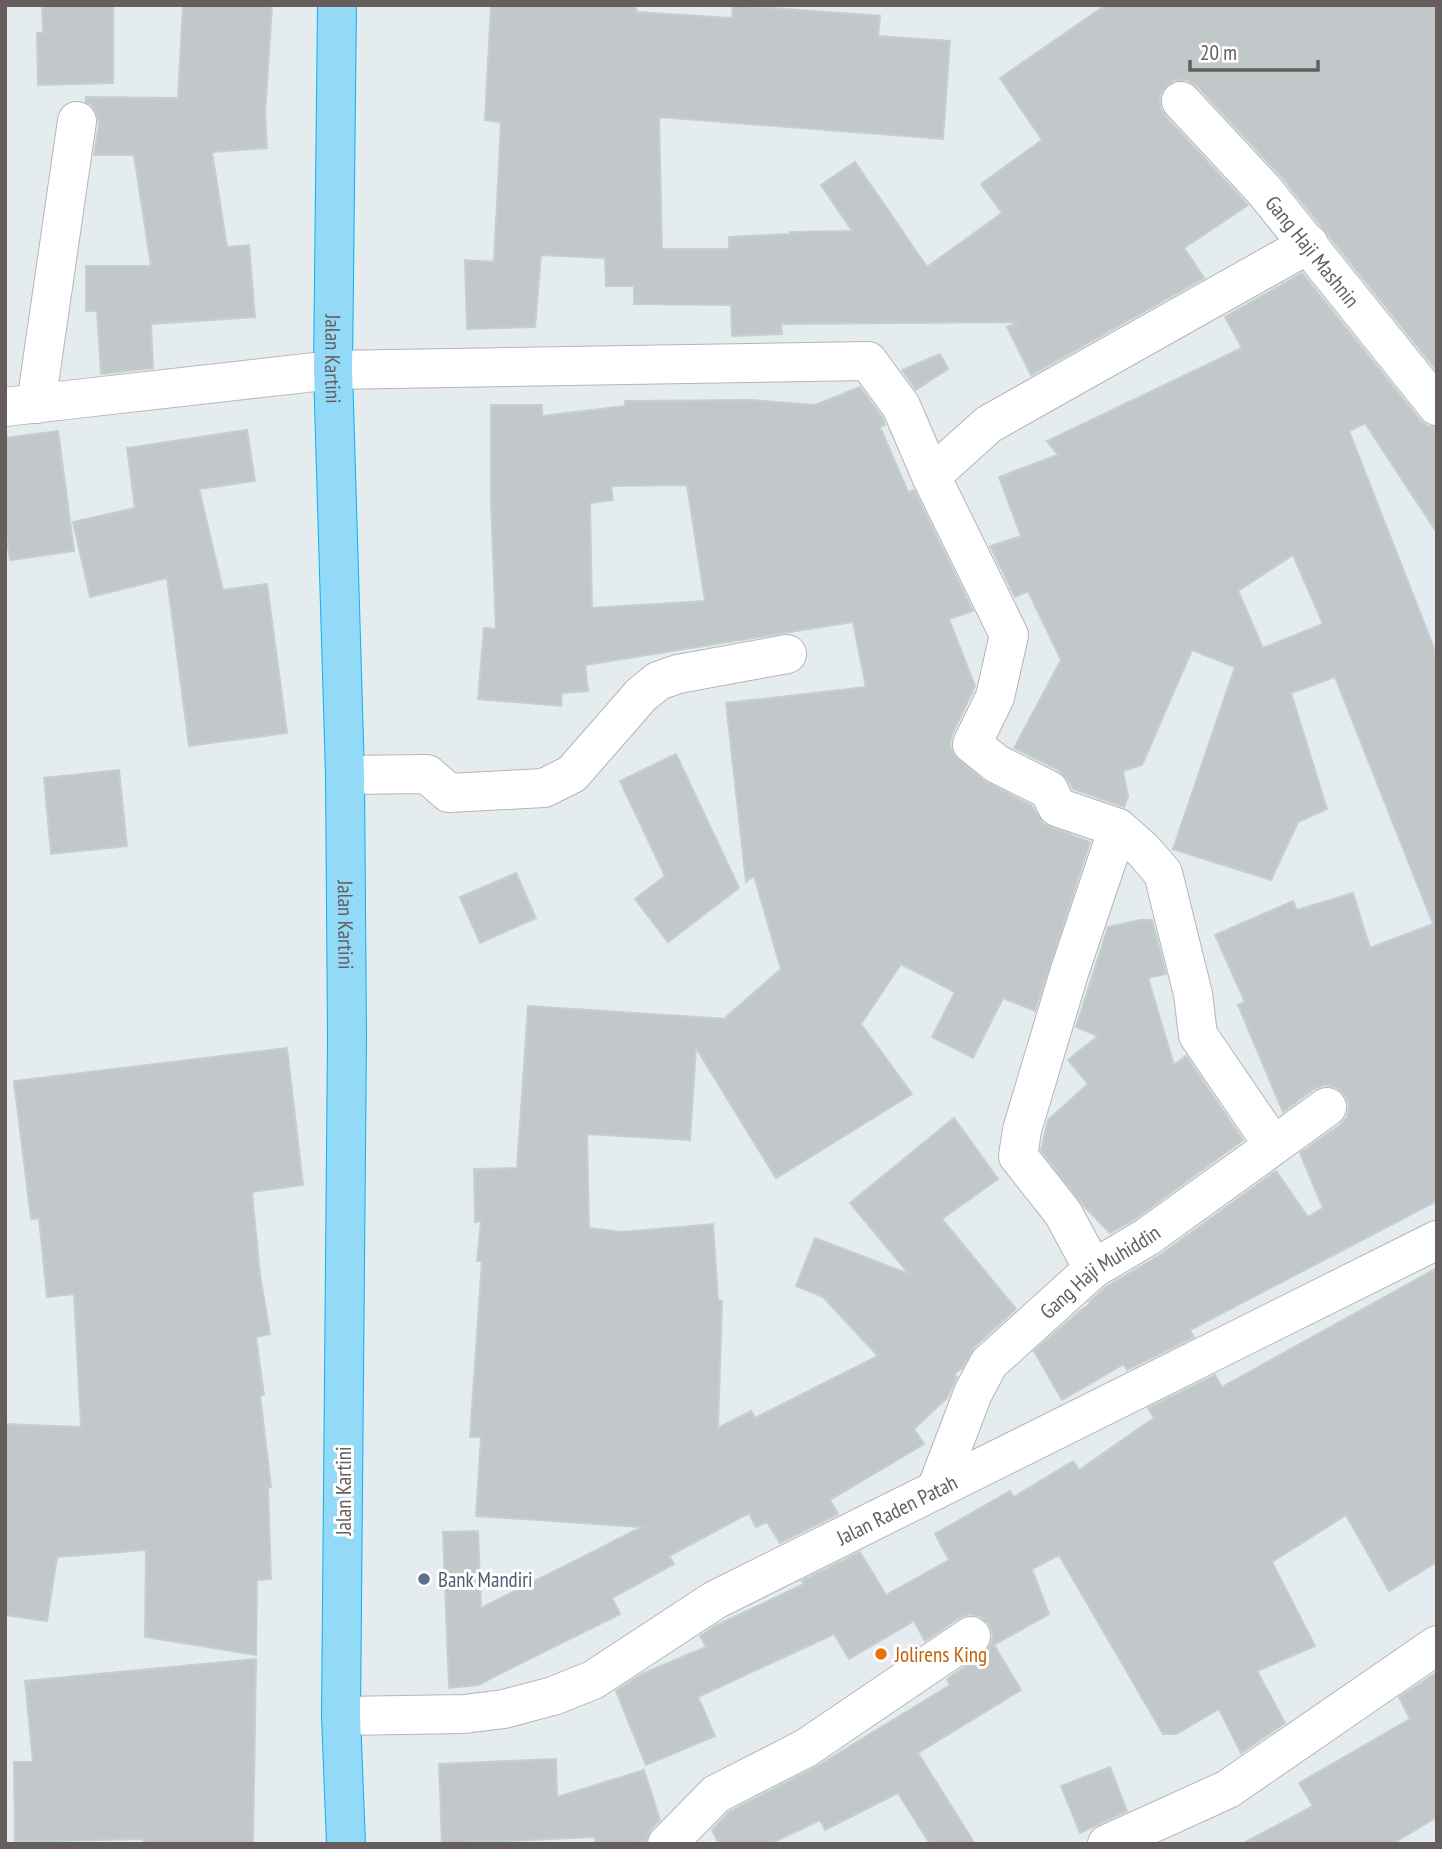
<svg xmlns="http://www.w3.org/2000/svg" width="1442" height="1849" viewBox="0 0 1442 1849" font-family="'PT Sans Narrow',sans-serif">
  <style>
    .building { fill: #c2c8ca; stroke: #c4cfd3; stroke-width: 2; fill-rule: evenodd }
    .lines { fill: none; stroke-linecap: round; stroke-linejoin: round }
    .minor-casing { stroke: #b9b4b3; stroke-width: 40 }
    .highway-casing { stroke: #0ab3ea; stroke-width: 40 }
    .minor { stroke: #fff; stroke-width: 38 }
    .highway { stroke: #93d9f8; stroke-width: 38 }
    .service-dot { fill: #5c6f8a; stroke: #fff; stroke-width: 2.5 }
    .food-dot { fill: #e8710a; stroke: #fff; stroke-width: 2.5 }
    .labels { text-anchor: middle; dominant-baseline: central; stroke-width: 6; stroke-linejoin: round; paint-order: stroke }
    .street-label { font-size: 21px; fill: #655e5d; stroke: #fff }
    .service-label { font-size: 21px; fill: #4e5e75; stroke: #fff; text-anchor: start }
    .food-label { font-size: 21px; fill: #c56008; stroke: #fff; text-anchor: start }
  </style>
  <rect width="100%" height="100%" fill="#e5ecef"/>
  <g class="building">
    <polygon points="42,5 113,5 113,83 38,85 37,33 43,33"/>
    <polygon points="183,5 272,5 265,115 267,148 212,152 227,247 249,245 255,317 151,324 153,368 101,374 97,311 86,311 86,266 151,266 134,155 94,155 99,124 97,114 91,104 86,102 86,97 178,98"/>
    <polygon points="491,5 636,5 636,12 732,18 733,5 880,16 878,36 950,41 943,139 659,117 662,249 729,249 729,237 790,234 790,232 852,231 821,185 855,162 927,267 1002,213 981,184 1042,140 1000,78 1106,5 1437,5 1437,371 1280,175 1197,86 1187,80 1175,80 1166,86 1160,95 1160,107 1165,116 1248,205 1184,248 1204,278 1031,375 1007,327 1019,322 781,324 782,334 732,336 731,305 634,304 634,286 606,286 605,258 541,255 535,327 467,329 465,260 494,262 501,122 485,120"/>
    <path d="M 1302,273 L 1420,420 L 1428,426 L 1437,427 L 1437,533 L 1365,423 L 1349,431 L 1437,656 L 1437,1201 L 1190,1330 L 1194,1337 L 1127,1370 L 1124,1364 L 1062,1400 L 1034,1351 L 1081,1310 L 1090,1304 L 1089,1302 L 1106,1287 L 1160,1255 L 1276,1171 L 1308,1217 L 1323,1208 L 1300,1153 L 1340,1125 L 1347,1117 L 1349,1105 L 1345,1095 L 1335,1087 L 1324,1085 L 1314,1089 L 1283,1112 L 1238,1005 L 1245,1002 L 1215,935 L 1293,901 L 1297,910 L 1353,893 L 1370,948 L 1433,924 L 1335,677 L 1291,693 L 1327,809 L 1298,822 L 1271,880 L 1173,849 L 1235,667 L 1192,650 L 1142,765 L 1123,771 L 1128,797 L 1124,807 L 1073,789 L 1068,780 L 1059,770 L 1014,748 L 1061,660 L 1028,591 L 1015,597 L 990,546 L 1021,536 L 999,477 L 1058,455 L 1047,441 L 1242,348 L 1225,317 ZM 1293,555 L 1323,624 L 1263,648 L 1238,591 Z"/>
    <polygon points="940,354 948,369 916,390 902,370"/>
    <path d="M 860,387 L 882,417 L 885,425 L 880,427 L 908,492 L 914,490 L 973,611 L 949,619 L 975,686 L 952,735 L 950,744 L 953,754 L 984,781 L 1032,806 L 1043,824 L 1090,842 L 1035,1011 L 1003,998 L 973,1058 L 932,1037 L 955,992 L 901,964 L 861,1024 L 912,1094 L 776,1178 L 696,1048 L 690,1140 L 587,1134 L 589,1228 L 622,1232 L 713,1224 L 718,1300 L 722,1301 L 718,1428 L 751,1411 L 755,1418 L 878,1356 L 823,1297 L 796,1286 L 815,1238 L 909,1274 L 850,1203 L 954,1118 L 998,1179 L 942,1219 L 1016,1309 L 974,1347 L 962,1368 L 954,1374 L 957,1377 L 947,1398 L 914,1429 L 924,1444 L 830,1500 L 838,1514 L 780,1543 L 767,1522 L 756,1527 L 749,1513 L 669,1556 L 674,1564 L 612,1598 L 620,1614 L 478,1685 L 449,1688 L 443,1532 L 478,1531 L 481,1608 L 642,1527 L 476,1516 L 481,1437 L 470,1437 L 482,1261 L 477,1261 L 481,1221 L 475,1222 L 474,1169 L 517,1168 L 528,1006 L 728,1019 L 726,1017 L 781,969 L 754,876 L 746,882 L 726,703 L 866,687 L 853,622 L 585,665 L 588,691 L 562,693 L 561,706 L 478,699 L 484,628 L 496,629 L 491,504 L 491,405 L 542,405 L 542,416 L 625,406 L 625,401 L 752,400 L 815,405 ZM 687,485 L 705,601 L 592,608 L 590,503 L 613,500 L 611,486 Z"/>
    <polygon points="247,430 255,481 199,489 223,590 267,584 287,733 189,746 167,578 90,597 73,522 135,508 127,448"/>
    <polygon points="58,431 74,551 10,560 5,528 5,438"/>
    <polygon points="676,754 739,888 668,942 635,899 665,876 620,781"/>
    <polygon points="119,770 127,846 51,854 44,778"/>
    <polygon points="516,873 536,918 480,943 460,897"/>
    <polygon points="1140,920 1152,920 1166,974 1148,978 1174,1065 1186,1056 1243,1140 1135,1219 1110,1233 1084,1206 1041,1150 1048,1120 1088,1084 1068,1060 1098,1036 1076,1027 1108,927"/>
    <polygon points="287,1048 303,1185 252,1192 260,1275 270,1334 256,1337 264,1395 260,1395 271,1487 268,1487 271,1579 257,1580 256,1655 145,1637 146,1550 57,1557 47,1621 5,1615 5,1424 81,1427 74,1294 47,1297 39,1218 31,1219 14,1081"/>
    <polygon points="1437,1268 1437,1562 1389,1591 1346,1515 1272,1562 1315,1646 1257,1671 1285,1723 1241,1753 1219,1709 1176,1734 1163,1734 1059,1555 1032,1569 1049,1614 994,1645 1021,1690 918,1753 975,1844 930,1844 898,1793 825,1830 820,1820 770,1844 719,1844 712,1830 729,1812 816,1767 950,1685 947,1679 983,1654 991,1645 993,1635 989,1624 980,1616 970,1614 959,1618 925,1641 914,1621 849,1659 834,1634 698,1697 715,1736 646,1765 616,1691 642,1674 706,1647 700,1636 717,1625 804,1584 802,1581 860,1552 886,1595 949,1560 935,1534 1010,1491 1014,1497 1073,1461 1079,1470 1154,1418 1148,1408 1215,1375 1222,1387"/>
    <polygon points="256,1659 253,1844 144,1844 143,1839 15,1842 14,1762 33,1762 25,1681"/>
    <polygon points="1437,1672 1437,1817 1392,1844 1242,1844 1313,1806 1299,1783 1410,1719 1399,1697"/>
    <polygon points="556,1759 557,1797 644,1770 660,1820 651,1829 646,1841 635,1844 596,1844 594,1837 442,1844 439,1764"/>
    <polygon points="1110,1767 1127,1811 1080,1833 1061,1786"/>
  </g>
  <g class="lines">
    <defs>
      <g id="minor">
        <path id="s1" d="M 1181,101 L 1263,189 L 1437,406"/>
        <polyline points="36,404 77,121"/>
        <polyline points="5,407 333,370 868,361 901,406 931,476"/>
        <polyline points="345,775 427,774 449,793 544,788 572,774 641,695 658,681 678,674 787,654"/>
        <polyline points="1273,1145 1198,1035 1193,994 1163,873 1143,850 1118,828 1057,807 1049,790 997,764 972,744 995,697 1009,635 931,476 989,424 1309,244"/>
        <polyline points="1093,1269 1063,1213 1018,1156 1022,1130 1069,973 1118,828"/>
        <path id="s2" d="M 936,1490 L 973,1393 L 989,1363 L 1093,1269 L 1147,1237 L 1327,1107"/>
        <path id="s3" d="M 341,1716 L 464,1714 L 504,1709 L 553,1696 L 593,1680 L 715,1600 L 1437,1240"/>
        <polyline points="667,1844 716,1794 806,1748 971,1636"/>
        <polyline points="1107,1844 1228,1789 1437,1645"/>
      </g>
      <g id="highway">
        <path id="s4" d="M 337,5 L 333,370 L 345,775 L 347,1038 L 341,1716 L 346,1844"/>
      </g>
    </defs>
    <use href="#minor" class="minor-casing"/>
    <use href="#highway" class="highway-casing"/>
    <use href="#minor" class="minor"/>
    <use href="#highway" class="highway"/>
  </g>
  <circle class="service-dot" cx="424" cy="1579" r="7"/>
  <circle class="food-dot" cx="881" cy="1654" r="7"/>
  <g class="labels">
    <g class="street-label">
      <text stroke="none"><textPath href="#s1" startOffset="200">Gang Haji Mashnin</textPath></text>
      <text stroke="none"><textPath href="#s4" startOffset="354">Jalan Kartini</textPath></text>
      <text stroke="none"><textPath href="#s4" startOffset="920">Jalan Kartini</textPath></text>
      <text stroke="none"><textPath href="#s2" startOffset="282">Gang Haji Muhiddin</textPath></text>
      <text transform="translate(343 1491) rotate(-90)">Jalan Kartini</text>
      <text stroke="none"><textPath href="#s3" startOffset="606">Jalan Raden Patah</textPath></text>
    </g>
    <g class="service-label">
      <text x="438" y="1579">Bank Mandiri</text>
    </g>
    <g class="food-label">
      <text x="895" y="1654">Jolirens King</text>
    </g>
  </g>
  <rect width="1442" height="1849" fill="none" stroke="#655e5d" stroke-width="14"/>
  <path d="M1190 60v10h128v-10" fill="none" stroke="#655e5d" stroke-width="3.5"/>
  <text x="1200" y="60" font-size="21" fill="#655e5d" stroke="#ffffff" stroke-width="5" paint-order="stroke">20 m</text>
</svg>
